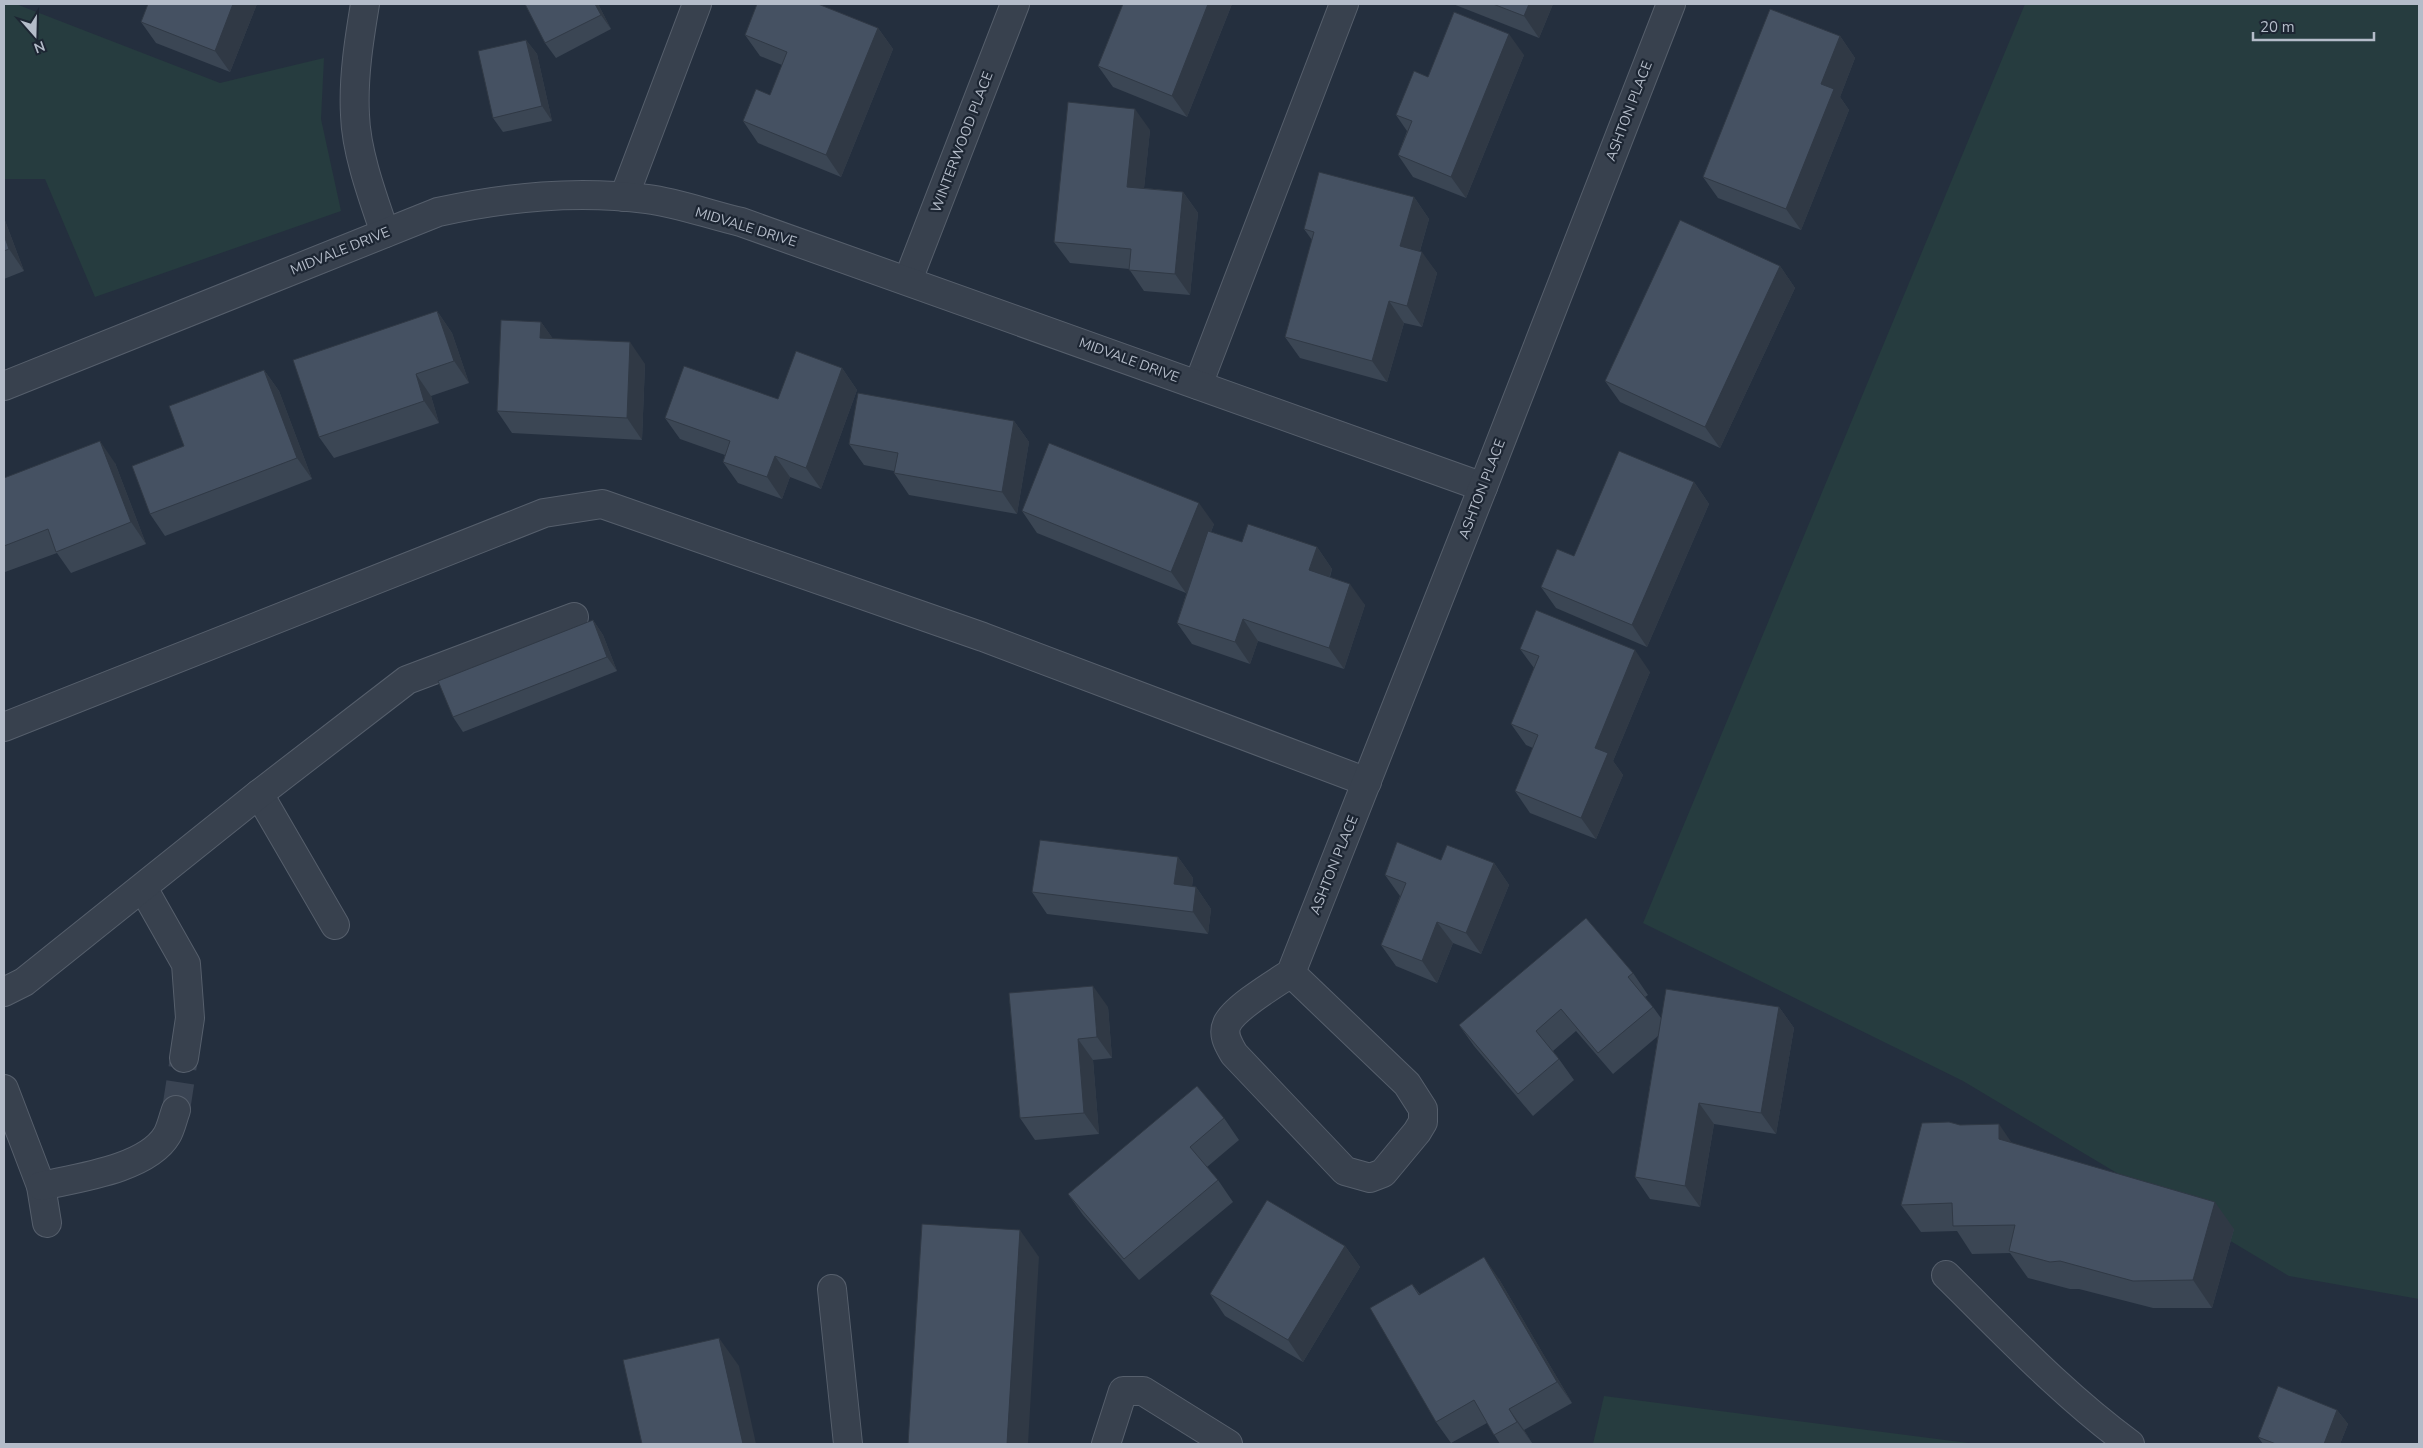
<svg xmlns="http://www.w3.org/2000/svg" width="2423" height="1448" viewBox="0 0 2423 1448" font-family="'Nunito Sans',sans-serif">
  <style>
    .green { fill: #263c3f }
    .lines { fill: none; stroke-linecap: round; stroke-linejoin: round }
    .minor-tunnel { stroke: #3a4453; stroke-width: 28; stroke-dasharray: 28 14; stroke-linecap: butt }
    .minor-casing { stroke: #565f6c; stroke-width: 30 }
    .minor { stroke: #38414e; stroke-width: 28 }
    .wall { fill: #3b4654 }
    .shaded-wall { fill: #303945 }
    .building { fill: #455162; stroke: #303945 }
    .labels { text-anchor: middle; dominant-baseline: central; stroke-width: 4.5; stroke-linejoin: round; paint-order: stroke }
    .street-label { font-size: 14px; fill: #b4bcc9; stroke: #1d2633 }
  </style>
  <rect width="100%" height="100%" fill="#242f3e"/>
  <g class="green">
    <polygon points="4,4 16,4 220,83 324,58 321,119 341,211 95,297 45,179 4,179"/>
    <polygon points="2025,4 2419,4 2419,1299 2289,1276 1963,1081 1643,923"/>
    <polygon points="1604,1396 1976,1444 1593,1444"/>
  </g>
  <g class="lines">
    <polyline class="minor-tunnel" points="176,1110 184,1058"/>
    <defs>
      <g id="minor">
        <path d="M 365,4 C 359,40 353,78 355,115 C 356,152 373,198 385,233"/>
        <polyline points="624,197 697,4"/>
        <polyline points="908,280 1015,4"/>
        <polyline points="1198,385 1344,4"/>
        <path d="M 4,386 L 438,212 C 508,197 576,190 647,199 C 679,203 710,215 741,222 L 1483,487"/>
        <polyline points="4,727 544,513 602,504 983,637 1367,782"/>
        <polyline points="259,794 335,925"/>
        <polyline points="143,888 186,964 190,1018 184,1058"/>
        <path d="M 1291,973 L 1407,1084 L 1423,1109 L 1423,1122 L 1417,1132 L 1383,1173 L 1370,1178 L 1345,1171 L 1234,1054 C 1229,1045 1222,1035 1227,1024 C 1234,1008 1276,983 1291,973 L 1483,487 L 1671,4"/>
        <polyline points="4,992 24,982 259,794 407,680 574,617"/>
        <polyline points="4,1089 41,1186 47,1223"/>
        <path d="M 41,1186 C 77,1178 147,1169 167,1135 C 171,1128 173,1118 176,1110"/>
        <path d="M 1946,1275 C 2005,1333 2063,1395 2130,1444"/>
        <polyline points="832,1289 848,1444"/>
        <polyline points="1106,1444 1123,1391 1143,1391 1228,1444"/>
      </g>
    </defs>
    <use href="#minor" class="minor-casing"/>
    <use href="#minor" class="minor"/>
  </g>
  <g class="wall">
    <polygon points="148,4 257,4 230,72 156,43 141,22"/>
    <polygon points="598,4 611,29 556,58 545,43"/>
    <polygon points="1123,4 1232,4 1187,117 1113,87 1098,66"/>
    <polygon points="1453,4 1553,4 1539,38"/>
    <polygon points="878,28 893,49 841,177 758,143 743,121 770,95 782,65 760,56 745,35"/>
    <polygon points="1840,36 1855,58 1840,97 1849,110 1801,230 1718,198 1703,177"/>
    <polygon points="526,40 537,54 552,121 503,132 493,118"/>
    <polygon points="1524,55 1466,198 1413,177 1398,155 1407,131 1396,115 1428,77"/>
    <polygon points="1150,130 1144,188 1183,192 1198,213 1190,295 1144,291 1129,269 1070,263 1054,242"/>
    <polygon points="1414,197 1429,219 1420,251 1437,273 1422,327 1404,323 1387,382 1300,358 1285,337 1312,240 1304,229"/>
    <polygon points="4,218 24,271 4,279"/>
    <polygon points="1780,266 1795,288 1720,448 1620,402 1605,381"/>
    <polygon points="437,311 452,333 469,383 431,396 439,423 334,458 319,437"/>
    <polygon points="541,322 553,339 645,364 642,440 512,433 497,411"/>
    <polygon points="842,368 857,390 821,489 790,477 782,499 738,483 723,462 725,455 680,439 665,418 778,399"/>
    <polygon points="264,370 279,391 312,479 165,536 150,514 184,446"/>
    <polygon points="1014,421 1029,442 1017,514 909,495 894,473 894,471 864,465 849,444"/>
    <polygon points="115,463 146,544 71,573 57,553 5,572 4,571 4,478"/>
    <polygon points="1694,482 1709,504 1647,647 1556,608 1541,587 1574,556"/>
    <polygon points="1022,511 1214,524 1211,532 1242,542 1317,547 1332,569 1330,577 1365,605 1344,669 1258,641 1250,664 1192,644 1177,623 1190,582 1186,593 1037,533"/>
    <polygon points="593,620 603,635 617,671 463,732 453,717"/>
    <polygon points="1520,649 1650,672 1613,761 1623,775 1596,839 1530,813 1515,791 1533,748 1526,745 1511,724 1534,668"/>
    <polygon points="1178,857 1193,878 1192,887 1196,887 1211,909 1208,934 1047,914 1032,892"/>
    <polygon points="1441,860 1494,863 1509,885 1481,954 1453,943 1437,983 1396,966 1381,945 1400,896 1385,875"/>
    <polygon points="1633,973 1648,995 1645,997 1653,1007 1661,1018 1779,1007 1794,1028 1776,1134 1714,1124 1700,1207 1650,1199 1635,1177 1658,1036 1613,1074 1576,1031 1553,1051 1559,1059 1574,1080 1533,1116 1474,1046 1459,1025"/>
    <polygon points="1009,993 1108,1007 1112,1058 1093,1060 1099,1134 1035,1140 1020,1118"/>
    <polygon points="1224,1118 1239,1140 1207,1167 1218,1180 1233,1202 1139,1280 1083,1215 1068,1194"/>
    <polygon points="2012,1143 2234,1229 2212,1308 2153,1308 2079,1289 2070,1289 2028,1278 2010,1253 1972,1254 1957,1231 1921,1232 1901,1205"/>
    <polygon points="1345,1246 1360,1267 1303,1362 1225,1316 1210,1294"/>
    <polygon points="1499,1279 1572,1403 1524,1430 1532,1443 1530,1444 1500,1444 1487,1423 1451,1443 1436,1422 1412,1284 1420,1294"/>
    <polygon points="2337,1410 2348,1424 2340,1444 2263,1444 2258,1437"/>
  </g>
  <g class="shaded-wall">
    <polygon points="233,4 257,4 230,72 215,51"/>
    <polygon points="595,4 598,4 611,29 601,15"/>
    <polygon points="1208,4 1232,4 1187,117 1172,96"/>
    <polygon points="1529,4 1553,4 1539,38 1524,16"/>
    <polygon points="878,28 893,49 841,177 826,155"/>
    <polygon points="1509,34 1524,55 1466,198 1451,177"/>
    <polygon points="1840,36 1855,58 1840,97 1849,110 1801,230 1786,209 1821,84"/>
    <polygon points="526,40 537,54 552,121 542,106"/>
    <polygon points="1135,109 1150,130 1142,208 1127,187"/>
    <polygon points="1183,192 1198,213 1190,295 1175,274"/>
    <polygon points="1414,197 1429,219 1415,268 1400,246"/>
    <polygon points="4,218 24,271 9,249 4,235"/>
    <polygon points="1422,252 1437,273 1422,327 1407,306"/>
    <polygon points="1780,266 1795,288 1720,448 1705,427"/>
    <polygon points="1389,301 1404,323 1387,382 1372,361"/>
    <polygon points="437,311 452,333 469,383 454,361"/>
    <polygon points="541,322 556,343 540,338"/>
    <polygon points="630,342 645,364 642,440 627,418"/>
    <polygon points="842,368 857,390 821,489 806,468"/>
    <polygon points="264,370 279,391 312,479 297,458"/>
    <polygon points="416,374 431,396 439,423 424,401"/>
    <polygon points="1014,421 1029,442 1017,514 1002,492"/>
    <polygon points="100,441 115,463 146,544 131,522"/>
    <polygon points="775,456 790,477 782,499 767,477"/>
    <polygon points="1694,482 1709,504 1647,647 1632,625"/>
    <polygon points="1199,503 1214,524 1186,593 1171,572"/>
    <polygon points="1317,547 1332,569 1324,592 1309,570"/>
    <polygon points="1350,584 1365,605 1344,669 1329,648"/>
    <polygon points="1243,619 1258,641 1250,664 1235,642"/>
    <polygon points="593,620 603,635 617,671 607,657"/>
    <polygon points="1635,650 1650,672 1613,761 1623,775 1596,839 1581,818 1595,748"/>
    <polygon points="1178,857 1193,878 1189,906 1174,884"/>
    <polygon points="1494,863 1509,885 1481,954 1466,933"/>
    <polygon points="1196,887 1211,909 1208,934 1193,912"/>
    <polygon points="1437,922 1453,943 1437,983 1422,961"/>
    <polygon points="1093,986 1108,1007 1112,1058 1097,1037"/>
    <polygon points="1779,1007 1794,1028 1776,1134 1761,1113"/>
    <polygon points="1078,1039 1093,1060 1099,1134 1084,1113"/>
    <polygon points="1699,1103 1714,1124 1700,1207 1685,1186"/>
    <polygon points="1999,1124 2018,1152 1999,1139"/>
    <polygon points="2215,1202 2234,1229 2212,1308 2193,1280"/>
    <polygon points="1020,1230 1039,1257 1028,1444 1007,1444"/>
    <polygon points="1345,1246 1360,1267 1303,1362 1288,1340"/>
    <polygon points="1484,1257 1499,1279 1572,1403 1557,1382"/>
    <polygon points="719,1338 739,1366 756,1444 743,1444"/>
    <polygon points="1509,1409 1524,1430 1532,1443 1517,1422"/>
    <polygon points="2337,1410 2348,1424 2340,1444 2324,1444"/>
  </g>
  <g class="building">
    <polygon points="148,4 233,4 215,51 141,22"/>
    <polygon points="525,4 595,4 601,15 545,43"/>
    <polygon points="757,4 818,4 878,28 826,155 743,121 756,89 770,95 787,52 745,35"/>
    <polygon points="1123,4 1208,4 1172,96 1098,66"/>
    <polygon points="1493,4 1529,4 1524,16"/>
    <polygon points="1770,9 1840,36 1821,84 1834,89 1786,209 1703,177"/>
    <polygon points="1454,12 1509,34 1451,177 1398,155 1412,121 1396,115 1414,71 1428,77"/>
    <polygon points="526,40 542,106 493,118 478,51"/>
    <polygon points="1068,102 1135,109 1127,187 1183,192 1175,274 1129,270 1131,249 1054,242"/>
    <polygon points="1319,172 1414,197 1400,246 1422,252 1407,306 1389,301 1372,361 1285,337 1314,232 1304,229"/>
    <polygon points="1680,220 1780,266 1705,427 1605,381"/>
    <polygon points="4,235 9,249 4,251"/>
    <polygon points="437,311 454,361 416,374 424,401 319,437 293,360"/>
    <polygon points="501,320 541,322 540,338 630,342 627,418 497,411"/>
    <polygon points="796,351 842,368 806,468 775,456 767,477 723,462 730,441 665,418 684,366 778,399"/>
    <polygon points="264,370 297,458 150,514 132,466 184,446 169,406"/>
    <polygon points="858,393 1014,421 1002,492 894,473 898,453 849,444"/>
    <polygon points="100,441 131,522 56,552 48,529 4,546 4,478"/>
    <polygon points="1049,443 1199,503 1171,572 1022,511"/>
    <polygon points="1619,451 1694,482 1632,625 1541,587 1557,549 1574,556"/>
    <polygon points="1248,524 1317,547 1309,570 1350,584 1329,648 1243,619 1235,642 1177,623 1208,531 1242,542"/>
    <polygon points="1536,610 1635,650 1595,748 1608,753 1581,818 1515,791 1538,735 1511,724 1539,656 1520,649"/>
    <polygon points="593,620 607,657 453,717 438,681"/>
    <polygon points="1040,840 1178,857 1174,884 1196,887 1193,912 1032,892"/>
    <polygon points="1397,842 1441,860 1447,845 1494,863 1466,933 1437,922 1422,961 1381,945 1406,883 1385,875"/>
    <polygon points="1586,918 1633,973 1628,977 1653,1007 1598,1053 1561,1009 1536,1031 1559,1059 1518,1094 1459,1025"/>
    <polygon points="1093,986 1097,1037 1078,1039 1084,1113 1020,1118 1009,993"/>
    <polygon points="1666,989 1779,1007 1761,1113 1699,1103 1685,1186 1635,1177"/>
    <polygon points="1197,1086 1224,1118 1190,1147 1218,1180 1124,1259 1068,1194"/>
    <polygon points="1949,1122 1960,1125 1999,1124 1999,1139 2215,1202 2193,1280 2133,1281 2060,1261 2050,1262 2009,1251 2015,1225 1953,1226 1952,1203 1901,1205 1922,1123"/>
    <polygon points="1267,1200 1345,1246 1288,1340 1210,1294"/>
    <polygon points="922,1224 1020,1230 1007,1444 908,1444"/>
    <polygon points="1484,1257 1557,1382 1509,1409 1517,1422 1494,1435 1474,1400 1436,1422 1370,1308 1412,1284 1419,1295"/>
    <polygon points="719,1338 743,1444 642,1444 623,1360"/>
    <polygon points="2278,1386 2337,1410 2324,1444 2276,1444 2258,1437"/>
  </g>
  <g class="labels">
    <g class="street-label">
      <text transform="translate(1629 111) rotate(-69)">ASHTON PLACE</text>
      <text transform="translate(962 142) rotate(-69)">WINTERWOOD PLACE</text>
      <text transform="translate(746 227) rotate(17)">MIDVALE DRIVE</text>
      <text transform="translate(340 251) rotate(-22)">MIDVALE DRIVE</text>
      <text transform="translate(1129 360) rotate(20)">MIDVALE DRIVE</text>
      <text transform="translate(1482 489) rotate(-69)">ASHTON PLACE</text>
      <text transform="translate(1334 865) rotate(-68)">ASHTON PLACE</text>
    </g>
  </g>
  <rect width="2423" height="1448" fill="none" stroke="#b4bcc9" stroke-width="10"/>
  <g transform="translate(35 35) rotate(160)" stroke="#1d2633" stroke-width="4" paint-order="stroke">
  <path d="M0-4L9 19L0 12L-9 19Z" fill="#b4bcc9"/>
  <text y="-8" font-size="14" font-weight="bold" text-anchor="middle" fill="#b4bcc9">N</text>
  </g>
  <path d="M2253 32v8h121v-8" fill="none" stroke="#b4bcc9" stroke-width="2.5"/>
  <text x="2260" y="32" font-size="15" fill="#b4bcc9" stroke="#1d2633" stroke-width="4" paint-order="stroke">20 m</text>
</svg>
